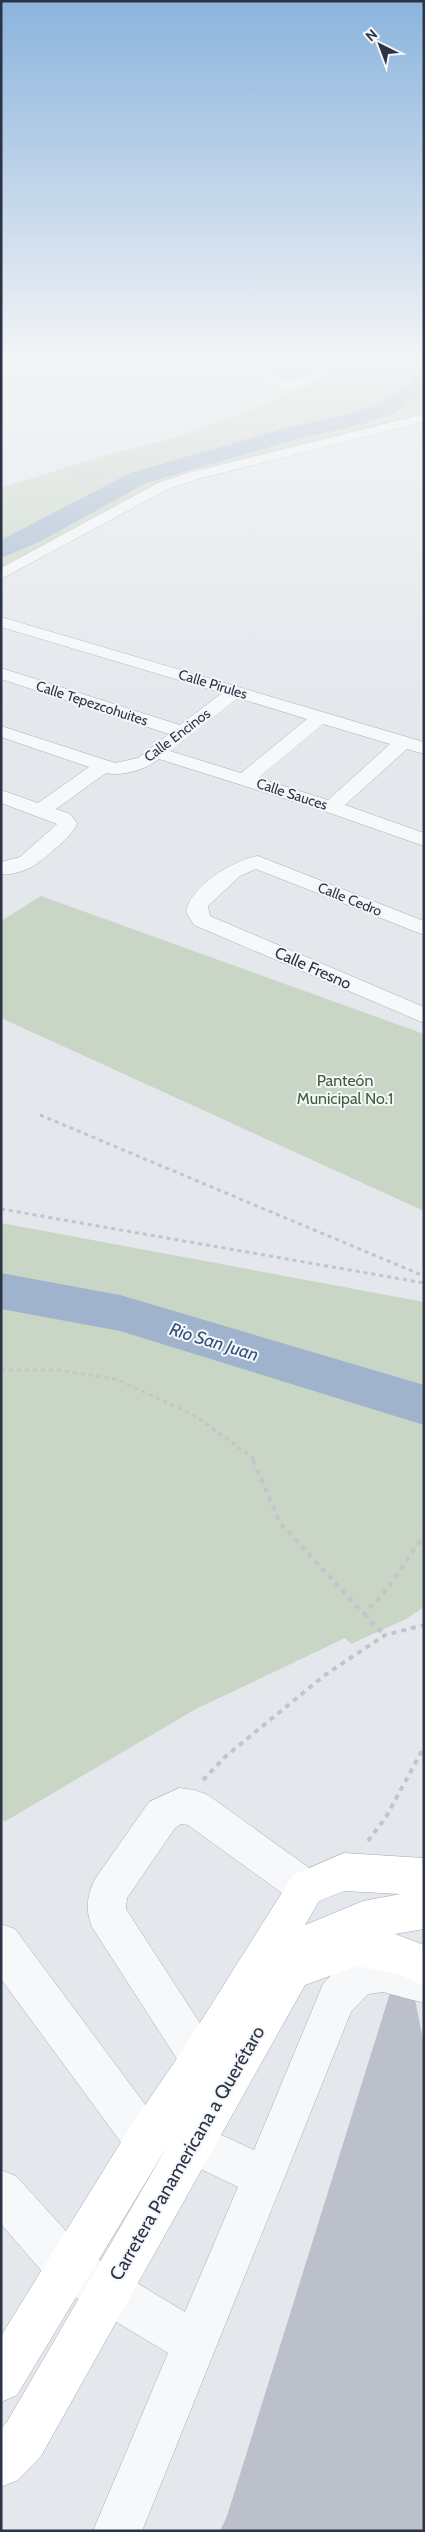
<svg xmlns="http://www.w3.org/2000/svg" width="425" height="2532" viewBox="0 0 425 2532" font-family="Cabin,sans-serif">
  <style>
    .green { fill: #c9d6c5 }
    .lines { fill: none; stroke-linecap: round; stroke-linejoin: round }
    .river { fill: #9fb4cc; fill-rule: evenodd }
    .building { fill: #bbc0ca }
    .minor-casing { stroke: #a9aeb7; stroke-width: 1 }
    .major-casing { stroke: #a3abb8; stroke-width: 1 }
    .path-far2 { stroke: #c2c5cb; stroke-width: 1; stroke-dasharray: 2 2; stroke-linecap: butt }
    .path-far1 { stroke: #c2c5cb; stroke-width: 3; stroke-dasharray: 4 4; stroke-linecap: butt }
    .path { stroke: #c2c5cb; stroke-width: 4; stroke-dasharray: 5 5; stroke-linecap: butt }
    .minor { fill: #f7f8fa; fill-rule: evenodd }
    .major { fill: #fff; fill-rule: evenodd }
    .labels { text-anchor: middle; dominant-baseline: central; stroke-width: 4; stroke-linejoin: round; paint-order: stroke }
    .far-street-label { font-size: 14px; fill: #2b3445; stroke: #f4f6f9 }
    .street-label { font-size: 16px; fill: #2b3445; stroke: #f4f6f9 }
    .park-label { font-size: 16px; fill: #3f6138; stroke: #f4f6f9 }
    .water-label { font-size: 18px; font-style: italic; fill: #34527a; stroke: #f4f6f9 }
    .near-street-label { font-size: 19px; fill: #2b3445; stroke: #f4f6f9 }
  </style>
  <rect width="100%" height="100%" fill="#e4e7ec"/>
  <g class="green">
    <polygon points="223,362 424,362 424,409 419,418 171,480 1,567 1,488 99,457 166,440 248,412 302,388"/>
    <polygon points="41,896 424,1034 424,1211 1,1018 1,921"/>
    <polygon points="1,1223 424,1302 424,1607 406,1619 351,1644 345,1638 194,1710 4,1822 1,1817"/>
  </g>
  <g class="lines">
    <g class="river">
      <polygon points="413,362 424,362 424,393 394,413 363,424 297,439 146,483 41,541 1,558 1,540 130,473 283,429 348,414 378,403 411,382"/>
      <polygon points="1,1273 120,1295 424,1385 424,1425 120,1331 1,1309"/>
    </g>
  </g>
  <polygon class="building" points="390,1993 415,1999 424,2045 424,2531 220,2531 227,2516"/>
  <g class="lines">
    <defs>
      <g id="minor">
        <path d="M 215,362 C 227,362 242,360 254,363 C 264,365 268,372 276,377 C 291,387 312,378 317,362 L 329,362 C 323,387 289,396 267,383 C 260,379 257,371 249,369 C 239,366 222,370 215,362 Z"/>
        <polygon points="424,414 424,422 198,479 168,489 1,579 1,568 158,483 188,473"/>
        <path d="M 1,617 L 424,742 L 424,754 L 407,749 L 345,805 L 424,833 L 424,846 L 324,811 L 159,759 C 147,769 122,777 106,773 L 56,809 L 70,814 L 77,823 C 77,832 44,859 35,865 C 28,870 10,876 1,874 L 1,862 L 20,857 L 57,824 L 1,803 L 1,790 L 38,803 L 89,767 L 1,737 L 1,726 L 115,763 L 138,758 L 169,734 L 1,679 L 1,668 L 180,725 L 222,693 L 1,627 ZM 238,698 L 307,719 L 241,773 L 170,751 ZM 323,724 L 390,744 L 328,800 L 258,778 Z"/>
        <path d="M 258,856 L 424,921 L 424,935 L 256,869 L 240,876 L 208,906 L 210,916 L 424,1007 L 424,1023 L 194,925 L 186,912 C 190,886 234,860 258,856 Z"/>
        <path d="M 179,1788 L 195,1790 L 208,1795 L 319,1875 L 325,1888 L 319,1901 L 306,1907 L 293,1901 L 188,1825 L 181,1824 L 175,1828 L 127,1898 L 126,1909 L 214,2045 L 220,2059 L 214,2073 L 200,2079 L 186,2073 L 92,1927 C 85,1909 87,1896 95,1879 L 149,1802 Z"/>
        <polygon points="1,1924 15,1929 161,2126 167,2141 161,2156 146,2162 131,2156 1,1979"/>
        <polygon points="383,1952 424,1963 424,2003 383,1992 368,1994 351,2012 142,2531 93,2531 168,2353 52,2283 1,2224 1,2170 16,2176 84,2251 185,2312 238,2187 178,2158 172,2143 178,2128 193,2122 254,2150 323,1984 344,1962 358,1956"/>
      </g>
      <path id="major" d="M 344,1853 L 424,1858 L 424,1929 L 395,1934 L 424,1945 L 424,1986 L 398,1974 L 357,1966 L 305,1985 L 41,2456 L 18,2480 L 1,2487 L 1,2428 L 7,2422 L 168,2145 L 17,2395 L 1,2402 L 1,2336 L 131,2126 L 186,2045 L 293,1875 ZM 344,1891 L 401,1894 L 363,1901 L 305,1925 L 319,1901 Z"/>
    </defs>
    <use href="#minor" class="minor-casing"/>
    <use href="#major" class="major-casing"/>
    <polyline class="path-far2" points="1,505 39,487 132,466 157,458 196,452 347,411 357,404 355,362"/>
    <g class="path-far1">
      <polyline points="40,1115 424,1276"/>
      <polyline points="1,1209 424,1283"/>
      <polyline points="1,1370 57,1370 116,1379 194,1415 252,1457 254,1461"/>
    </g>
    <g class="path">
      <polyline points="253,1460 280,1523 364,1614 388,1588 424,1535"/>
      <polyline points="364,1614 384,1635"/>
      <polyline points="203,1780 226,1756 325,1675 385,1635 424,1625"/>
      <polyline points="368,1841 386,1817 424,1747"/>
    </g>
    <use href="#minor" class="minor"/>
    <use href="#major" class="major"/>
  </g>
  <linearGradient id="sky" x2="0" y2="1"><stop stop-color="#8bb4dd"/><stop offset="0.5" stop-color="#f3f4f6"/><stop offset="1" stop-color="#f3f4f6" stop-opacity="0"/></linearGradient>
  <rect width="425" height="717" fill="url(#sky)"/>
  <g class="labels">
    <g class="far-street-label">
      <text transform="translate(213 684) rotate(17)">Calle Pirules</text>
      <text transform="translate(92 703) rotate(18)">Calle Tepezcohuites</text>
      <text transform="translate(177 735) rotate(-37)">Calle Encinos</text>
      <text transform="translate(292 794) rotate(18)">Calle Sauces</text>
      <text transform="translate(350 899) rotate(22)">Calle Cedro</text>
    </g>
    <g class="street-label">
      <text transform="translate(313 968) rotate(24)">Calle Fresno</text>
    </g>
    <g class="park-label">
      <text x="345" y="1080">Panteón<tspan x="345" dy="18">Municipal No.1</tspan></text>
    </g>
    <g class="water-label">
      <text transform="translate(214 1342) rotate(17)">Rio San Juan</text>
    </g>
    <g class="near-street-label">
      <text transform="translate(187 2153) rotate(-60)">Carretera Panamericana a Querétaro</text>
    </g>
  </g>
  <rect width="425" height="2532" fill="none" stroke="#2b3445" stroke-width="5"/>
  <g transform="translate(380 45) rotate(318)" stroke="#f4f6f9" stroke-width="4" paint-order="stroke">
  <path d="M0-4L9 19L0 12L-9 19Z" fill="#2b3445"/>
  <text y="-8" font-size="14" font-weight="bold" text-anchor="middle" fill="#2b3445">N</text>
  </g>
</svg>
